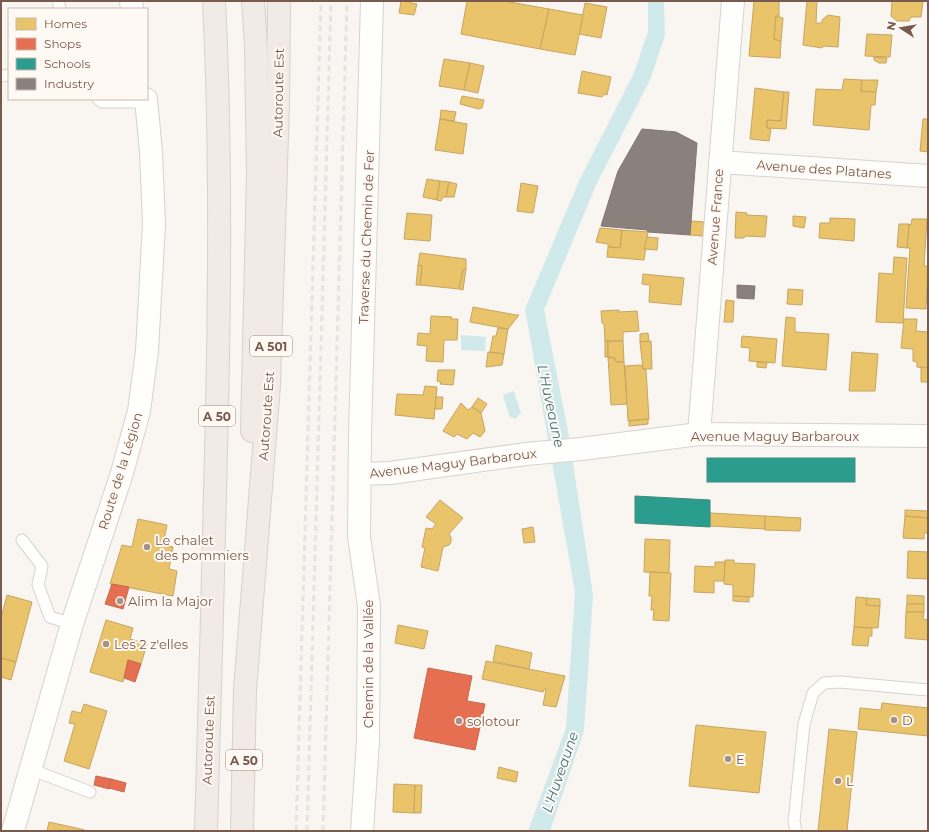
<svg xmlns="http://www.w3.org/2000/svg" width="929" height="832" viewBox="0 0 929 832" font-family="Montserrat,sans-serif">
  <style>
    .water { fill: #d0e9ea }
    .homes { fill: #e9c46a; stroke: #c7a462 }
    .shops { fill: #e76f51; stroke: #c66950 }
    .schools { fill: #2a9d8f; stroke: #42897c }
    .industry { fill: #8a817c; stroke: #85756e }
    .lines { fill: none; stroke-linecap: round; stroke-linejoin: round }
    .service-casing { stroke: #d9d2cd; stroke-width: 13 }
    .minor-casing { stroke: #d9d2cd; stroke-width: 24 }
    .tertiary-casing { stroke: #d9d2cd; stroke-width: 24 }
    .secondary-casing { stroke: #d9d0cb; stroke-width: 24 }
    .motorway-casing { stroke: #dad0cc; stroke-width: 24 }
    .service { stroke: #fefefd; stroke-width: 11 }
    .minor { stroke: #fefefd; stroke-width: 22 }
    .tertiary { stroke: #fefefd; stroke-width: 22 }
    .secondary { stroke: #fefefd; stroke-width: 22 }
    .motorway { stroke: #f2eae7; stroke-width: 22 }
    .rail { stroke: #e6e3e7; stroke-width: 3; stroke-dasharray: 6 4; stroke-linecap: butt }
    .poi-dot { fill: #a69087; stroke: #fff9f3; stroke-width: 1.5 }
    .labels { text-anchor: middle; dominant-baseline: central; stroke-width: 4; stroke-linejoin: round; paint-order: stroke }
    .shield { fill: #fff9f3; stroke: #a18a80; stroke-width: 1 }
    .shield-label { font-size: 12px; font-weight: bold; fill: #795a4e }
    .street-label { font-size: 13px; fill: #795a4e; stroke: #fff9f3 }
    .poi-label { font-size: 13px; fill: #795a4e; stroke: #fff9f3; text-anchor: start }
    .water-label { font-size: 14px; font-style: italic; fill: #40767d; stroke: #fff9f3 }
  </style>
  <rect width="100%" height="100%" fill="#f9f5f0"/>
  <g class="water">
    <polygon points="648,1 664,1 665,35 650,80 596,185 544,310 568,431 593,595 584,731 550,831 528,831 566,728 575,592 525,309 580,179 634,73 648,31"/>
    <polygon points="461,335 486,337 485,351 461,350"/>
    <polygon points="514,391 521,414 518,415 516,419 512,417 510,418 503,395"/>
  </g>
  <g class="homes">
    <polygon points="401,1 411,1 411,3 417,4 414,15 399,13"/>
    <polygon points="467,1 504,1 549,9 540,49 461,34"/>
    <polygon points="754,1 779,1 779,16 776,16 774,39 781,41 780,58 749,56"/>
    <polygon points="807,1 817,1 816,23 822,23 822,20 828,15 840,17 838,47 823,46 822,48 803,45"/>
    <polygon points="892,1 923,1 921,17 911,17 909,21 897,21 891,16"/>
    <polygon points="585,3 607,7 601,38 579,34"/>
    <polygon points="549,9 583,15 575,55 540,49"/>
    <polygon points="776,16 783,18 781,41 774,39"/>
    <polygon points="867,34 892,35 890,57 865,56"/>
    <polygon points="874,57 887,58 886,63 879,63 874,60"/>
    <polygon points="444,59 470,63 464,90 439,86"/>
    <polygon points="470,63 484,66 478,93 464,90"/>
    <polygon points="582,71 611,77 607,95 604,94 602,97 578,93"/>
    <polygon points="844,79 862,80 861,91 876,92 875,105 871,105 869,130 813,125 816,89 842,90"/>
    <polygon points="862,80 878,80 876,92 861,91"/>
    <polygon points="755,88 784,92 781,121 767,120 767,128 771,129 769,141 750,139"/>
    <polygon points="784,92 789,92 786,129 767,128 767,120 781,121"/>
    <polygon points="462,96 484,100 482,108 479,109 460,104"/>
    <polygon points="441,110 456,112 454,121 440,119"/>
    <polygon points="440,119 467,124 463,154 435,150"/>
    <polygon points="923,119 928,119 928,152 920,151"/>
    <polygon points="427,179 440,181 437,200 423,197"/>
    <polygon points="440,181 449,182 446,197 443,197 441,201 437,200"/>
    <polygon points="449,182 457,184 454,197 446,197"/>
    <polygon points="521,183 538,186 533,213 517,211"/>
    <polygon points="736,212 747,213 746,215 767,216 765,237 745,236 744,238 735,238"/>
    <polygon points="407,213 432,215 430,241 404,239"/>
    <polygon points="793,216 806,217 804,228 793,226"/>
    <polygon points="830,218 855,219 854,241 819,238 820,223 830,223"/>
    <polygon points="912,219 927,219 924,266 928,266 926,309 906,308 910,248 907,248 909,224 911,225"/>
    <polygon points="691,221 704,222 703,236 690,235"/>
    <polygon points="899,224 909,224 907,248 897,247"/>
    <polygon points="600,228 622,230 620,248 608,247 608,244 596,242"/>
    <polygon points="622,230 648,232 644,260 607,257 608,247 620,248"/>
    <polygon points="647,237 658,238 657,250 644,249"/>
    <polygon points="420,253 466,259 466,269 463,270 459,289 420,285 422,266 418,265"/>
    <polygon points="894,257 907,258 903,323 876,322 879,273 893,274"/>
    <polygon points="418,265 422,266 420,285 416,285"/>
    <polygon points="466,269 463,290 459,289 463,270"/>
    <polygon points="643,274 684,278 681,305 649,302 650,285 642,284"/>
    <polygon points="788,289 803,290 802,305 787,304"/>
    <polygon points="726,300 734,301 733,322 724,322"/>
    <polygon points="473,307 516,315 519,315 508,329 470,322"/>
    <polygon points="619,310 619,312 637,311 639,331 623,332 623,341 605,341 604,324 602,323 601,311"/>
    <polygon points="431,316 452,317 451,319 458,319 457,340 444,340 443,362 426,361 427,346 417,345 418,333 430,334"/>
    <polygon points="786,317 795,318 795,332 829,334 826,370 782,366"/>
    <polygon points="904,319 917,319 916,331 928,332 928,368 917,367 917,362 913,361 913,349 901,348"/>
    <polygon points="498,328 508,329 504,354 490,352 493,336 496,336"/>
    <polygon points="648,333 649,342 640,342 640,334"/>
    <polygon points="742,336 777,339 775,363 749,361 750,348 741,347"/>
    <rect x="605" y="341" width="3" height="16"/>
    <polygon points="608,341 623,341 624,362 616,362 615,358 608,357"/>
    <polygon points="651,341 652,369 643,369 640,342"/>
    <polygon points="488,352 504,354 502,365 486,367"/>
    <polygon points="852,352 878,354 875,391 849,391"/>
    <polygon points="608,357 615,358 616,362 624,362 627,404 611,405"/>
    <polygon points="757,362 767,363 766,368 757,367"/>
    <polygon points="641,365 643,369 646,370 649,419 628,421 625,366"/>
    <polygon points="921,367 928,368 928,382 921,382"/>
    <polygon points="438,370 455,370 453,385 440,384 441,382 437,381"/>
    <polygon points="425,386 437,387 434,419 395,415 397,394 423,395"/>
    <polygon points="436,397 443,397 442,409 435,409"/>
    <polygon points="478,398 487,404 481,413 472,407"/>
    <polygon points="461,403 468,410 472,407 481,413 485,431 480,437 473,433 467,439 457,434 454,437 443,431"/>
    <polygon points="648,419 648,424 629,426 629,421"/>
    <polygon points="440,500 463,518 449,534 451,537 451,542 449,545 443,547 438,571 421,567 425,548 422,547 426,528 432,529 436,524 426,517"/>
    <polygon points="905,510 928,511 928,518 905,516"/>
    <polygon points="710,513 765,516 765,529 710,526"/>
    <polygon points="765,516 801,518 800,531 765,530"/>
    <polygon points="905,516 928,518 928,533 924,533 924,539 903,538"/>
    <polygon points="138,519 167,525 163,545 173,547 169,569 177,571 173,596 110,584 122,545 132,547"/>
    <polygon points="533,527 535,542 524,543 522,529"/>
    <polygon points="645,539 670,540 669,573 644,572"/>
    <polygon points="908,551 928,552 928,579 907,578"/>
    <polygon points="725,560 734,560 734,563 755,564 753,597 733,596 733,585 724,584"/>
    <polygon points="715,562 725,562 724,581 714,581 714,593 694,592 695,566 715,567"/>
    <polygon points="650,572 671,573 669,621 653,620 654,610 651,610 652,596 649,596"/>
    <polygon points="7,595 32,602 16,662 1,658 1,618"/>
    <polygon points="907,595 924,596 924,604 907,604"/>
    <polygon points="733,596 749,597 749,602 733,601"/>
    <polygon points="856,597 867,598 866,605 880,606 878,628 854,627"/>
    <polygon points="867,598 880,599 880,606 866,605"/>
    <polygon points="907,604 924,604 924,612 906,612"/>
    <polygon points="906,612 924,612 923,619 928,620 928,640 905,638"/>
    <polygon points="106,620 133,628 130,639 147,644 141,664 128,660 123,682 90,672"/>
    <polygon points="398,625 428,631 424,649 395,643"/>
    <polygon points="854,627 872,628 872,636 869,636 868,646 852,645"/>
    <polygon points="496,645 532,653 529,669 493,661"/>
    <polygon points="1,658 16,662 11,680 1,677"/>
    <polygon points="486,661 565,676 556,707 543,705 546,689 544,689 543,692 482,679"/>
    <polygon points="882,703 928,708 928,736 858,729 860,708 881,710"/>
    <polygon points="84,704 107,711 89,769 64,761 75,724 69,723 72,711 81,713"/>
    <polygon points="696,725 766,732 759,793 689,786"/>
    <polygon points="829,729 857,732 847,831 818,831"/>
    <polygon points="499,767 518,772 516,782 497,778"/>
    <polygon points="394,784 415,785 414,813 393,812"/>
    <polygon points="415,785 422,785 421,813 414,813"/>
    <polygon points="49,822 85,830 85,831 47,831"/>
  </g>
  <g class="shops">
    <polygon points="112,584 129,587 123,609 105,604"/>
    <polygon points="128,660 141,664 135,682 124,678"/>
    <polygon points="428,668 472,676 467,701 485,704 475,750 414,738"/>
    <polygon points="96,776 111,779 109,789 94,785"/>
    <polygon points="111,779 126,783 124,792 109,788"/>
  </g>
  <g class="schools">
    <rect x="707" y="458" width="148" height="24"/>
    <polygon points="635,496 710,500 710,527 635,523"/>
  </g>
  <g class="industry">
    <polygon points="642,129 676,132 697,143 690,235 648,232 647,230 601,226 618,171"/>
    <polygon points="737,285 755,286 754,299 737,298"/>
  </g>
  <g class="lines">
    <defs>
      <g id="service">
        <polyline points="58,1 60,9"/>
        <polyline points="1,76 9,75"/>
        <polyline points="98,99 102,102 146,102"/>
        <polyline points="22,540 42,566 38,585 50,617 72,624"/>
        <polyline points="30,769 90,792"/>
        <polyline points="796,831 794,822 804,724 813,693 824,683 840,682 928,690"/>
      </g>
      <g id="minor">
        <polyline points="720,162 928,176"/>
        <polyline points="699,434 733,1"/>
        <polyline points="360,474 390,473 526,454 581,449 699,434 928,436"/>
      </g>
      <polyline id="tertiary" points="362,831 368,741 369,606 359,537 360,435 372,1"/>
      <g id="secondary">
        <polyline points="131,1 132,9"/>
        <polyline points="13,831 72,624 122,473 139,411 147,351 154,224 151,152 146,99"/>
      </g>
      <g id="motorway">
        <polyline points="252,431 258,175 256,46 253,1"/>
        <path d="M 206,831 C 210,691 214,550 217,410 C 220,273 221,137 214,1"/>
        <polyline points="242,831 245,690 269,385 278,104 279,1"/>
      </g>
    </defs>
    <use href="#service" class="service-casing"/>
    <use href="#minor" class="minor-casing"/>
    <use href="#tertiary" class="tertiary-casing"/>
    <use href="#secondary" class="secondary-casing"/>
    <use href="#motorway" class="motorway-casing"/>
    <use href="#service" class="service"/>
    <use href="#minor" class="minor"/>
    <use href="#tertiary" class="tertiary"/>
    <use href="#secondary" class="secondary"/>
    <use href="#motorway" class="motorway"/>
    <g class="rail">
      <polyline points="296,831 321,1"/>
      <polyline points="307,831 331,1"/>
      <polyline points="323,831 347,1"/>
    </g>
  </g>
  <g class="poi-dot">
    <circle cx="147" cy="547" r="4"/>
    <circle cx="120" cy="601" r="4"/>
    <circle cx="106" cy="644" r="4"/>
    <circle cx="894" cy="720" r="4"/>
    <circle cx="459" cy="721" r="4"/>
    <circle cx="728" cy="759" r="4"/>
    <circle cx="838" cy="781" r="4"/>
  </g>
  <g class="labels">
    <g class="shield">
      <rect x="250" y="336" width="42" height="20" rx="3"/>
      <rect x="199" y="406" width="36" height="20" rx="3"/>
      <rect x="226" y="750" width="36" height="20" rx="3"/>
    </g>
    <g class="shield-label">
      <text x="271" y="346">A 501</text>
      <text x="217" y="416">A 50</text>
      <text x="244" y="760">A 50</text>
    </g>
    <g class="street-label">
      <text transform="translate(278 93) rotate(-89)">Autoroute Est</text>
      <text transform="translate(824 169) rotate(4)">Avenue des Platanes</text>
      <text transform="translate(715 217) rotate(-86)">Avenue France</text>
      <text transform="translate(366 237) rotate(-88)">Traverse du Chemin de Fer</text>
      <text transform="translate(266 416) rotate(-86)">Autoroute Est</text>
      <text x="775" y="436">Avenue Maguy Barbaroux</text>
      <text transform="translate(453 463) rotate(-7)">Avenue Maguy Barbaroux</text>
      <text transform="translate(120 471) rotate(-73)">Route de la Légion</text>
      <text transform="translate(368 664) rotate(-90)">Chemin de la Vallée</text>
      <text transform="translate(208 740) rotate(-88)">Autoroute Est</text>
    </g>
    <g class="poi-label">
      <text x="155" y="540">Le chalet<tspan x="155" dy="15">des pommiers</tspan></text>
      <text x="128" y="601">Alim la Major</text>
      <text x="114" y="644">Les 2 z'elles</text>
      <text x="902" y="720">D</text>
      <text x="467" y="721">solotour</text>
      <text x="736" y="759">E</text>
      <text x="846" y="781">L</text>
    </g>
    <g class="water-label">
      <text transform="translate(551 406) rotate(78)">L'Huveaune</text>
      <text transform="translate(560 772) rotate(-71)">L'Huveaune</text>
    </g>
  </g>
  <rect width="929" height="832" fill="none" stroke="#795a4e" stroke-width="4"/>
  <rect x="8" y="8" width="140" height="92" fill="#fff9f3" stroke="#c9b9b1"/>
  <rect x="16" y="18" width="20" height="12" fill="#e9c46a" stroke="#c9b9b1"/>
  <text x="44" y="28" font-size="12" fill="#795a4e">Homes</text>
  <rect x="16" y="38" width="20" height="12" fill="#e76f51" stroke="#c9b9b1"/>
  <text x="44" y="48" font-size="12" fill="#795a4e">Shops</text>
  <rect x="16" y="58" width="20" height="12" fill="#2a9d8f" stroke="#c9b9b1"/>
  <text x="44" y="68" font-size="12" fill="#795a4e">Schools</text>
  <rect x="16" y="78" width="20" height="12" fill="#8a817c" stroke="#c9b9b1"/>
  <text x="44" y="88" font-size="12" fill="#795a4e">Industry</text>
  <g transform="translate(901 28) rotate(282)" stroke="#fff9f3" stroke-width="3" paint-order="stroke">
  <path d="M0-3L7 15L0 10L-7 15Z" fill="#795a4e"/>
  <text y="-6" font-size="11" font-weight="bold" text-anchor="middle" fill="#795a4e">N</text>
  </g>
</svg>
